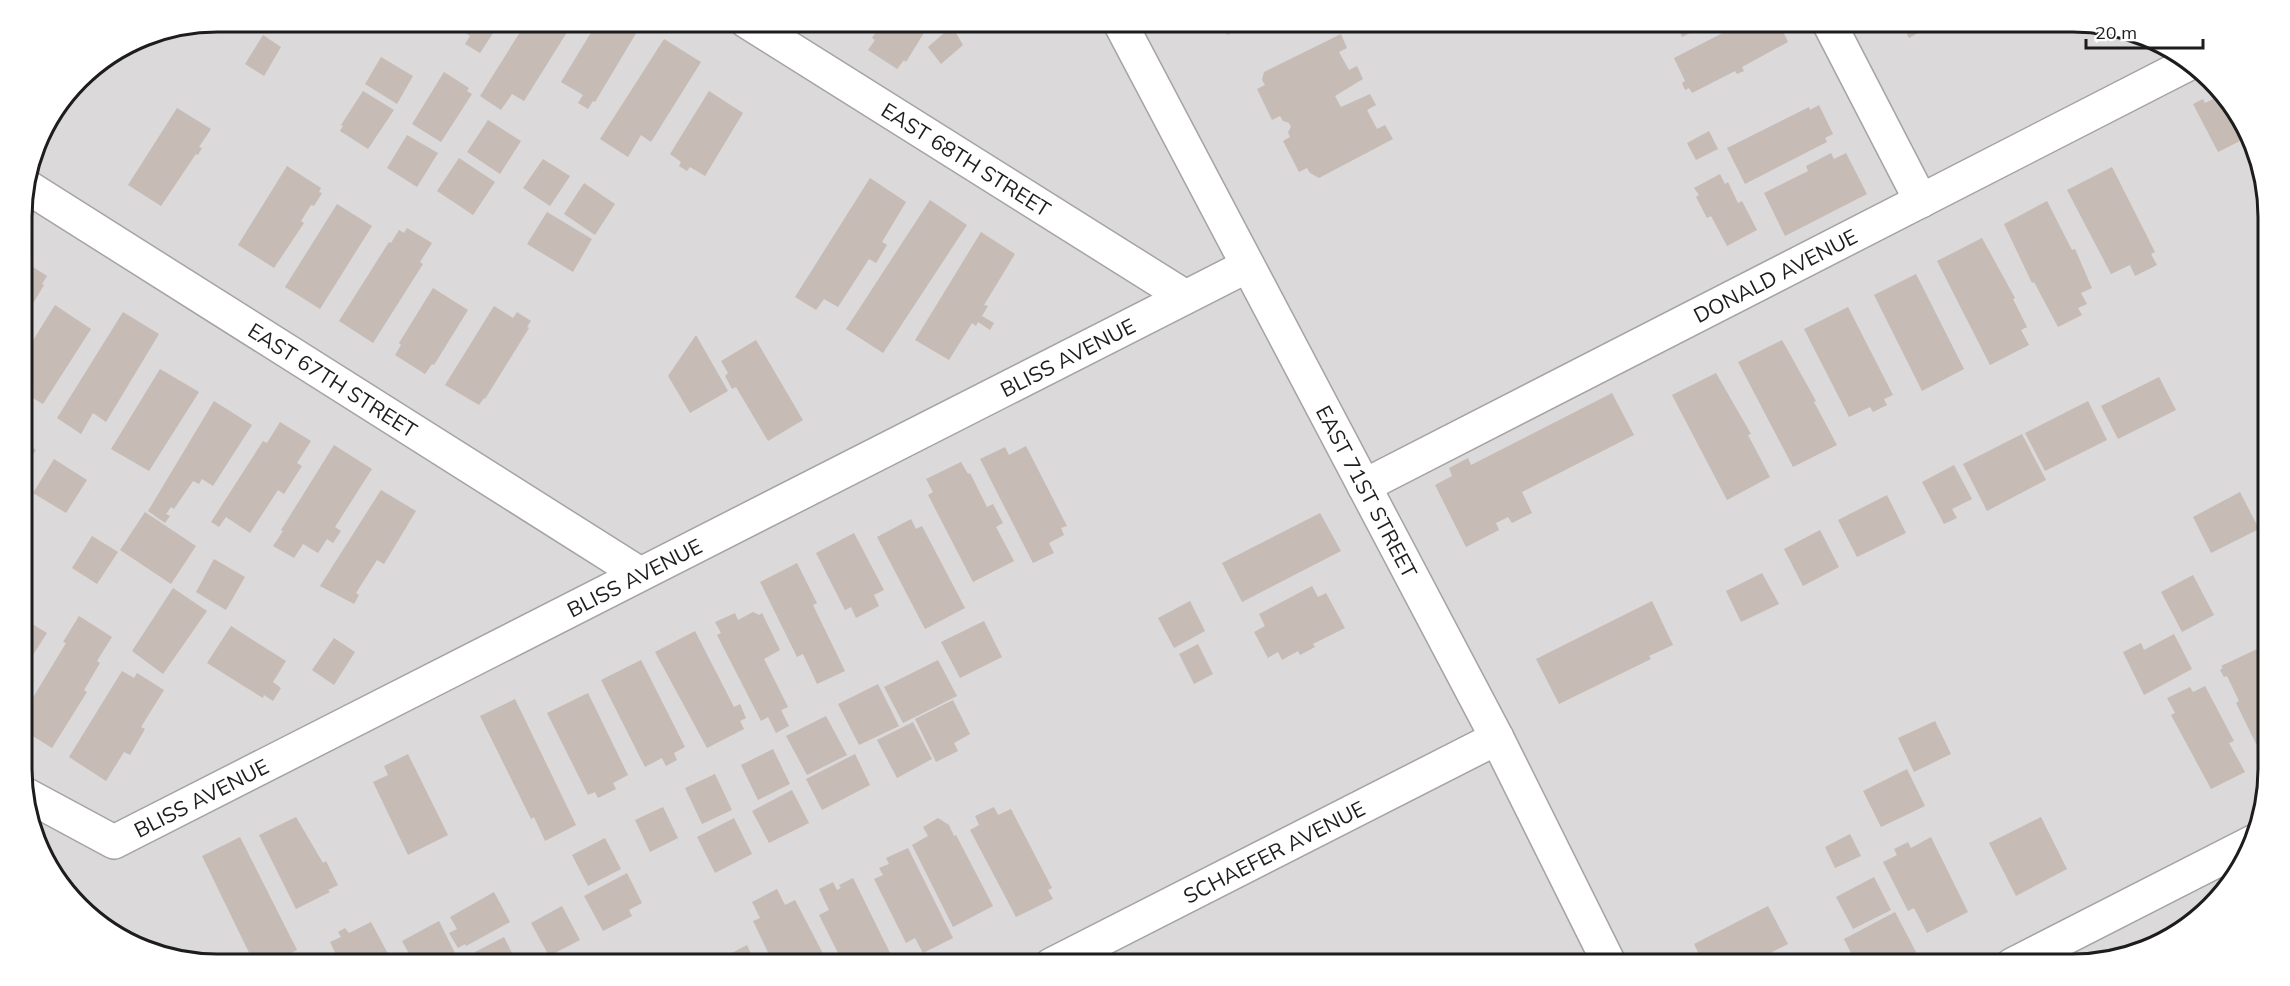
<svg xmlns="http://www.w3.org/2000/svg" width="2290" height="986" viewBox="0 0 2290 986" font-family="Mulish,sans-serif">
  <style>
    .residential { fill: #dbd9da }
    .building { fill: #c6bbb5 }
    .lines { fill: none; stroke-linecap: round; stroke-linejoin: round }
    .street-casing { stroke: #a4a4a4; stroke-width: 36 }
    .street { stroke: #fff; stroke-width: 33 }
    .labels { text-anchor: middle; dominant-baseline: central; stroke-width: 6; stroke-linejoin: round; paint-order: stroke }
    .street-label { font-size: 21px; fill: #1d1d1d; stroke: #fff }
    .rim { fill: none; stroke: #1d1d1d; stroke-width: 3 }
  </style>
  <rect width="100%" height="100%" fill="#efe9e2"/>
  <polygon class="residential" points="216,21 2074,21 2148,36 2229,98 2267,191 2269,770 2254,844 2192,925 2137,955 2086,965 216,965 142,950 62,889 23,796 21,203 41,129 87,70 142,36"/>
  <g class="building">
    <polygon points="452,21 501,21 480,53 465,44 470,36 451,23"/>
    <polygon points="527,21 574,21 524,101 512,94 501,110 480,96"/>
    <polygon points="598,21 634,21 641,25 595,102 593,101 588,109 578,103 583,95 561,82"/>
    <polygon points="883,21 936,21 933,25 930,23 906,62 904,60 897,69 868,50 875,40 872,38"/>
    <polygon points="1220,21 1255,21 1227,35"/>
    <polygon points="1554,21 1577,21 1559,31"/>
    <polygon points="1675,21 1714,21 1705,25 1707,29 1699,32 1698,29 1682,37"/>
    <polygon points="1746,21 1778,21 1788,42 1742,67 1744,71 1737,74 1735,71 1692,93 1689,88 1685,90 1682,83 1685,81 1674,58"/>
    <polygon points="1894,21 1940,21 1909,38 1903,27 1898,30"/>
    <polygon points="952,26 963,45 941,64 928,47"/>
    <polygon points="1341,34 1347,48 1339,52 1349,70 1357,66 1363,79 1335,96 1341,107 1370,94 1376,105 1367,110 1377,129 1385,125 1393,139 1319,178 1310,173 1307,168 1299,172 1283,141 1290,137 1288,132 1291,127 1289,123 1283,121 1280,116 1272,120 1257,89 1265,85 1262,80 1264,72"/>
    <polygon points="263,35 281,47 264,76 245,64"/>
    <polygon points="664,39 701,62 651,142 641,135 628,157 600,139"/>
    <polygon points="381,57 413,76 397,104 365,84"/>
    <polygon points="444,72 469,88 467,91 472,94 441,142 412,124"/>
    <polygon points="363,91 394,110 368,149 340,131 343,126 341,125"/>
    <polygon points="709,91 743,113 705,176 690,167 687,171 679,166 681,162 670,154"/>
    <polygon points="2224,94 2229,98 2246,138 2218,152 2193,104 2203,99 2205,103"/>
    <polygon points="1819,105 1833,134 1825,138 1827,142 1745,184 1727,148 1809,107 1810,110"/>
    <polygon points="177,108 211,129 199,147 202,148 198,155 196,154 161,206 128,185"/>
    <polygon points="488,120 521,141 500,174 467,152"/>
    <polygon points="1709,131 1718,149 1696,160 1687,143"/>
    <polygon points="407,135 438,153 417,187 387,168"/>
    <polygon points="1831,153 1834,159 1846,153 1867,194 1785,236 1764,193 1808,171 1806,166"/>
    <polygon points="459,158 495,182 473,215 437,191"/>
    <polygon points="543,159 570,176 550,206 523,188"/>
    <polygon points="287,166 321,188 319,192 322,193 314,206 311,205 301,221 304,223 274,268 238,245"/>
    <polygon points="2112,167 2155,252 2151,254 2157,265 2135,276 2130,265 2111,274 2067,190"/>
    <polygon points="1720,174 1725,184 1728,182 1738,203 1742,201 1757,230 1727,246 1711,216 1707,218 1696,197 1699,195 1694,188"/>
    <polygon points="870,178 906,202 882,242 887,245 876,263 869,259 838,307 824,299 816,310 795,297"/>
    <polygon points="584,183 615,204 595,235 564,214"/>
    <polygon points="930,200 967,225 883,353 846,329"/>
    <polygon points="2047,201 2072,250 2075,249 2092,288 2081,293 2087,304 2078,308 2082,315 2058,327 2034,282 2032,283 2004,224"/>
    <polygon points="337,204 372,226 320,309 285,287"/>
    <polygon points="547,212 592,239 573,272 527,244"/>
    <polygon points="407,228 432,243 420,262 423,264 373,343 339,321 389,242 391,243 399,230 404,233"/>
    <polygon points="981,232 1015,254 984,305 988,306 982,316 994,323 990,330 978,322 976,326 972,323 949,360 915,340"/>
    <polygon points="1982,238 2015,298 2013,299 2027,327 2021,330 2029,345 1990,365 1937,261"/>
    <polygon points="22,260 47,276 42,284 44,285 22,322"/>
    <polygon points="1916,274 1964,369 1922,391 1874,295"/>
    <polygon points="433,288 468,310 434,365 432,364 425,374 395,355 401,345 399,343"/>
    <polygon points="55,305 91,329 43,404 31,397 22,410 22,358"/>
    <polygon points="494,306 513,318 517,312 531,321 527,327 529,328 485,399 484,398 479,405 445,385"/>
    <polygon points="1848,307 1893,395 1884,399 1887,405 1873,412 1870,407 1849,417 1804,329"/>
    <polygon points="123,312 159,334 106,422 93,413 81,434 57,418"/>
    <polygon points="696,335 728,391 690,413 668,376"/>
    <polygon points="756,340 803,420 768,441 736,387 732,389 725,376 728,373 721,361"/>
    <polygon points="1782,340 1816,401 1814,402 1837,445 1793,467 1738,362"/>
    <polygon points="160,369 199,392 149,471 111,449"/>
    <polygon points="1716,373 1751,434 1748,435 1770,477 1727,500 1672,395"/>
    <polygon points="2159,377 2176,410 2118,439 2101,406"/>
    <polygon points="1612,393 1634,435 1522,492 1532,513 1512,523 1508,517 1496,523 1499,530 1466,547 1435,485 1452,476 1449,468 1468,458 1471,465"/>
    <polygon points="214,401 252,425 213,486 202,479 199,484 193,481 174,509 171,507 166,514 170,516 165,523 148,511"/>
    <polygon points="2088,401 2107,440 2045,471 2025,433"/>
    <polygon points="280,422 311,441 297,463 302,466 284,494 278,490 250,533 226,517 219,527 211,522 263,441 267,443"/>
    <polygon points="2022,434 2046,480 1987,511 1963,464"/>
    <polygon points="22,441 36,450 22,469"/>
    <polygon points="334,445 372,469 335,527 341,531 333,543 327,539 318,553 303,544 294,558 273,546 283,531 281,530"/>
    <polygon points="1026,446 1067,526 1061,528 1064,535 1049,543 1054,553 1033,563 980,459 1005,447 1009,455"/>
    <polygon points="54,459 87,480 66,513 33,493"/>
    <polygon points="961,462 968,474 970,473 987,507 993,504 1003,523 996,527 1014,561 973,582 928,495 933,492 926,479"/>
    <polygon points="1954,465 1972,499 1952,509 1957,518 1944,524 1922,482"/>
    <polygon points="381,490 416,511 384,564 377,560 356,593 359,595 354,604 320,586"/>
    <polygon points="2240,492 2259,529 2211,553 2193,517"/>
    <polygon points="1887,495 1906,533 1857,557 1838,520"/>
    <polygon points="145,512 196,546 171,584 120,550"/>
    <polygon points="1320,513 1341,551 1242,602 1222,563"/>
    <polygon points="911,519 916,529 922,526 965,608 925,629 877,537"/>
    <polygon points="1820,530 1839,567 1803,586 1784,549"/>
    <polygon points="854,533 884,590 874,595 879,606 856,618 851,607 845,610 816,553"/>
    <polygon points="92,536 118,552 97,584 72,568"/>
    <polygon points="214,559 245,577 226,610 196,592"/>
    <polygon points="797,563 817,603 813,605 845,671 817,684 803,654 797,657 760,582"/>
    <polygon points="1762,573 1779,604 1741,622 1726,591"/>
    <polygon points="2193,575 2214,615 2182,632 2161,592"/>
    <polygon points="1312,586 1318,597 1326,593 1345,628 1313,644 1315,647 1300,655 1298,651 1282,660 1278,652 1268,658 1254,632 1265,626 1259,614"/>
    <polygon points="173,588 207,611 163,674 132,651"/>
    <polygon points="1190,601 1205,631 1174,648 1158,618"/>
    <polygon points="1652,601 1673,645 1649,656 1651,659 1559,704 1536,659"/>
    <polygon points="753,612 759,615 762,613 780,650 764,659 788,707 781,710 789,726 776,733 768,717 761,721 717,635 721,633 715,622 735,613 738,620"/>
    <polygon points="79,616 112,637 97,661 100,663 84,690 87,692 52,748 23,730 23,714 66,643 63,642"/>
    <polygon points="22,618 47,633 22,672"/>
    <polygon points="984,621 1002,657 960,678 941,642"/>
    <polygon points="231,626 286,661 273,682 281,688 273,701 264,695 263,698 207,663"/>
    <polygon points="695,631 734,707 740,704 746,718 740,721 744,729 707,748 655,652"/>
    <polygon points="2174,634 2192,669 2144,695 2123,652 2141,643 2144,650"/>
    <polygon points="334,638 355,652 334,685 312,670"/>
    <polygon points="1198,644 1213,674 1194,684 1179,654"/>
    <polygon points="2257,649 2269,672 2269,762 2266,764 2236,703 2239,701 2227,676 2224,677 2220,670 2223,668 2221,666"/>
    <polygon points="641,660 685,747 674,753 677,760 666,766 662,758 645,767 601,680"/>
    <polygon points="938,660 957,696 903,723 884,687"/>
    <polygon points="122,671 134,678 137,673 164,690 141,727 145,729 130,755 124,752 106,781 69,757"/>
    <polygon points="878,684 899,726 859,745 838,704"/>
    <polygon points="2205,686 2234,741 2229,743 2245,772 2211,789 2171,715 2175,713 2167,698 2190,687 2193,692"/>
    <polygon points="588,693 628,775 613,783 616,789 598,798 595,792 588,795 547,713"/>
    <polygon points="515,699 576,825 545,841 534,817 531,819 480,716"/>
    <polygon points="953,700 970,734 954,743 958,751 936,762 915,719"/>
    <polygon points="826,716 847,755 807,775 786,736"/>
    <polygon points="1935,721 1951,754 1914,772 1898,738"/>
    <polygon points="913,722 932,759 897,778 877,740"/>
    <polygon points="773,749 790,784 758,800 741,765"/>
    <polygon points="408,754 448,835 408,855 373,782 388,775 384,766"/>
    <polygon points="855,754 870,785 822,810 806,779"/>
    <polygon points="1907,769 1925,806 1881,827 1863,791"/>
    <polygon points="715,774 732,810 702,824 685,788"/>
    <polygon points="792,790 809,823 769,843 752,811"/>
    <polygon points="663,807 678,838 650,852 635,820"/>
    <polygon points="994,807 998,815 1011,809 1052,888 1048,890 1053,899 1016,917 970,830 979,825 975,816"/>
    <polygon points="296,817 323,863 326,861 338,885 328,890 330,892 296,909 259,835"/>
    <polygon points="2041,817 2067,869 2016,896 1989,843"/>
    <polygon points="734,818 752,854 715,873 697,837"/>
    <polygon points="938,818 949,825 954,836 956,835 993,906 953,927 912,845 928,836 923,827"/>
    <polygon points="1850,834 1861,856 1835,868 1825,847"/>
    <polygon points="240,837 297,950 267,965 255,965 202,856"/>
    <polygon points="1931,837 1968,912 1927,933 1914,908 1908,911 1883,862 1897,855 1894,849 1908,842 1911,848"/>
    <polygon points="605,838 621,869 588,886 572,855"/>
    <polygon points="908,848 953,938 923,953 915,938 906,943 874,879 883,875 879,868 889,864 886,858"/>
    <polygon points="627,873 642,903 629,910 632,916 603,931 584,896"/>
    <polygon points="1874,877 1891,910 1853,929 1836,897"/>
    <polygon points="853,878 896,965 844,965 819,915 829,910 819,889 833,882 837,890 841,888 839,885"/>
    <polygon points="777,889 785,905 795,900 829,965 774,965 753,921 760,918 752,902"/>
    <polygon points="494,892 510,922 466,946 465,944 458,948 449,933 457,929 450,917"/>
    <polygon points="562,906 580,940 549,956 531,923"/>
    <polygon points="1768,906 1788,944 1747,965 1704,965 1694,944"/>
    <polygon points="1895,912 1916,952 1893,965 1857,965 1844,939"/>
    <polygon points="439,921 456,955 436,965 415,965 402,941"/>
    <polygon points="371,922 394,965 341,965 330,942 341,937 338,932 345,928 349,933"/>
    <polygon points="504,937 518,965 481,965 475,952"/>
    <polygon points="747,945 756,965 709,965"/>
  </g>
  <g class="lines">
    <defs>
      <g id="street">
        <path id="s1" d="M 746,21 L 1184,296"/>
        <path id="s2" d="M 1119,21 L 1497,738 L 1610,965"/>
        <polyline points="1828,21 1921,201"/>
        <path id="s3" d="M 26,186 L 640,574"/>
        <path id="s4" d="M 1364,486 L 2186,65"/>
        <path id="s5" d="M 23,793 L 114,842 L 1247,266"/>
        <path id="s6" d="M 1051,965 L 1497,738"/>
        <polyline points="2012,965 2255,841"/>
      </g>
    </defs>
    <use href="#street" class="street-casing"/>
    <use href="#street" class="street"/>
  </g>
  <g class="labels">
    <g class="street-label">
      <text stroke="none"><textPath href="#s1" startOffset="260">EAST 68TH STREET</textPath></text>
      <text stroke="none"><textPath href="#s4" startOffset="462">DONALD AVENUE</textPath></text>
      <text stroke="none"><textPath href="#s5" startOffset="1173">BLISS AVENUE</textPath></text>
      <text stroke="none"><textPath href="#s3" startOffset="363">EAST 67TH STREET</textPath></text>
      <text stroke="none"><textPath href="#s2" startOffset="532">EAST 71ST STREET</textPath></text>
      <text stroke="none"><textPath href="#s5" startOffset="687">BLISS AVENUE</textPath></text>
      <text stroke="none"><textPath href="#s5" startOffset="201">BLISS AVENUE</textPath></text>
      <text stroke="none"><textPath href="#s6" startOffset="250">SCHAEFER AVENUE</textPath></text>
    </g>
  </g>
  <path d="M0 0H2290V986H0ZM217 32H2073A185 185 0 0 1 2258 217V769A185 185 0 0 1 2073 954H217A185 185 0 0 1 32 769V217A185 185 0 0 1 217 32Z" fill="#fff" fill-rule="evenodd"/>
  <path class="rim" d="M217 32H2073A185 185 0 0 1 2258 217V769A185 185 0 0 1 2073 954H217A185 185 0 0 1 32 769V217A185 185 0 0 1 217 32Z"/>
  <path d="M2086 39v9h117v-9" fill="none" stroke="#1d1d1d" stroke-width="3"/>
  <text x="2095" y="39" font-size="18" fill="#1d1d1d" stroke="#ffffff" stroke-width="4.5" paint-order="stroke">20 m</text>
</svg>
